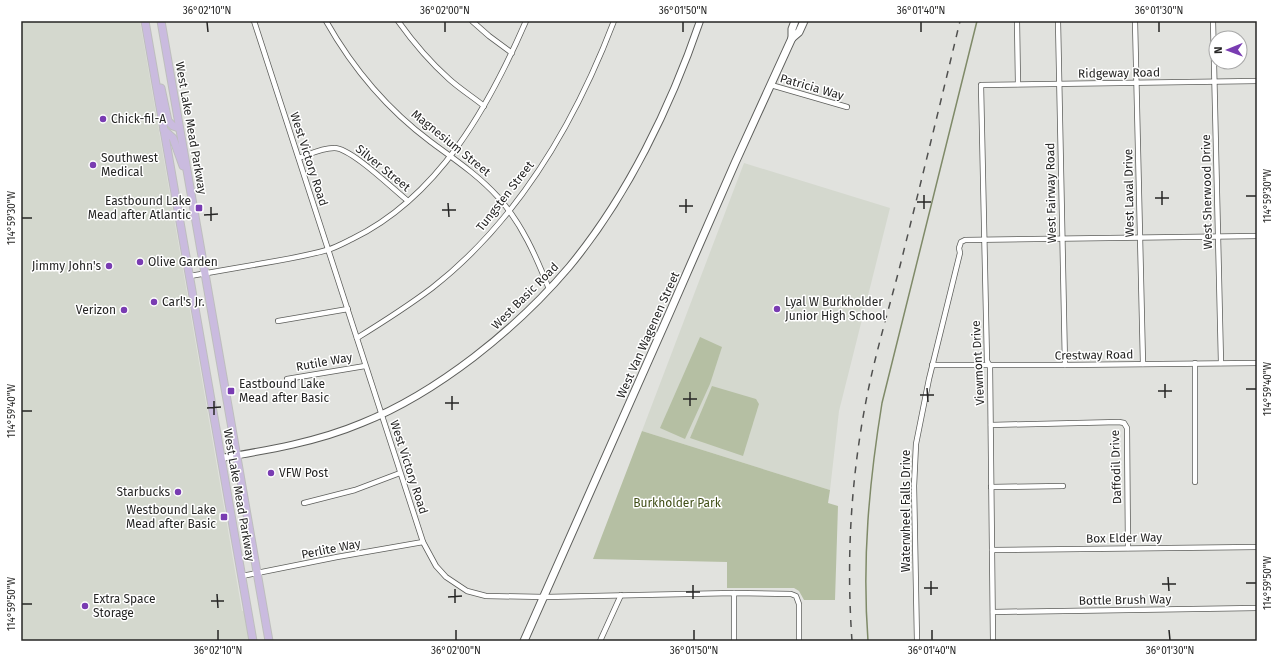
<svg xmlns="http://www.w3.org/2000/svg" width="1278" height="662" viewBox="0 0 1278 662" font-family="'Fira Sans',sans-serif">
  <style>
    .built { fill: #d4d8ce }
    .green { fill: #b5bfa3 }
    .lines { fill: none; stroke-linecap: round; stroke-linejoin: round }
    .stream { stroke: #7f8a68; stroke-width: 1.5 }
    .minor-casing { stroke: #5d5e5b; stroke-width: 6 }
    .tertiary-casing { stroke: #5d5e5b; stroke-width: 8 }
    .secondary-casing { stroke: #5d5e5b; stroke-width: 9 }
    .primary-casing { stroke: #bebebe; stroke-width: 9 }
    .minor { stroke: #fff; stroke-width: 4.5 }
    .tertiary { stroke: #fff; stroke-width: 6 }
    .secondary { stroke: #fff; stroke-width: 7 }
    .primary { stroke: #cabbdf; stroke-width: 7 }
    .rail { stroke: #50504f; stroke-width: 1.5; stroke-dasharray: 7 7; stroke-linecap: butt }
    .ticks { fill: none; stroke: #262625; stroke-width: 1.5 }
    .poi-dot { fill: #793cb2; stroke: #fff; stroke-width: 1.5 }
    .labels { text-anchor: middle; dominant-baseline: central; stroke-width: 3; stroke-linejoin: round; paint-order: stroke }
    .street-label { font-size: 12px; fill: #262625; stroke: #fff }
    .poi-label { font-size: 12px; fill: #262625; stroke: #fff; text-anchor: start }
    .park-label { font-size: 12px; fill: #414f18; stroke: #fff }
    .neatline { fill: none; stroke: #262625; stroke-width: 1.5 }
    .ticks-label { font-size: 10px; text-anchor: middle; fill: #262625 }
  </style>
  <rect width="100%" height="100%" fill="#e1e2de"/>
  <g class="built">
    <polygon points="21,21 140,21 242,611 248,610 252,641 21,641"/>
    <polygon points="744,163 890,208 839,411 830,490 642,431"/>
  </g>
  <g class="green">
    <polygon points="700,337 722,347 710,384 685,439 660,428"/>
    <polygon points="712,386 756,399 759,404 743,456 690,438"/>
    <polygon points="642,431 830,490 828,503 838,506 835,600 804,600 799,591 794,588 727,588 727,562 593,559"/>
  </g>
  <g class="lines">
    <path class="stream" d="M 868,641 C 862,560 869,483 882,403 L 977,21"/>
    <defs>
      <g id="minor">
        <polyline points="254,21 423,542 436,566 446,577 467,591 486,596 545,597 734,593 791,594 796,596 799,604 799,641"/>
        <path d="M 326,21 C 352,67 388,110 431,142 C 454,159 478,175 498,197 C 522,224 536,256 549,289"/>
        <path d="M 398,21 C 413,42 430,62 449,79 C 460,89 473,97 484,106"/>
        <polyline points="472,21 489,36 512,53"/>
        <polyline points="1017,21 1018,84"/>
        <polyline points="1058,21 1065,365"/>
        <polyline points="1135,21 1143,364"/>
        <polyline points="1213,21 1221,363"/>
        <polyline points="771,85 847,107"/>
        <path d="M 299,158 C 310,154 322,148 334,148 C 350,147 394,190 408,201"/>
        <path d="M 190,276 C 219,271 247,266 276,261 C 293,258 310,255 327,250 C 335,248 344,243 352,239 C 439,197 489,106 526,21"/>
        <polyline points="278,321 348,309"/>
        <path d="M 357,338 C 383,322 408,306 432,288 C 519,220 575,123 614,21"/>
        <polyline points="1195,363 1195,482"/>
        <polyline points="932,365 1065,365 1257,363"/>
        <polyline points="287,379 365,366"/>
        <polyline points="991,425 1119,422 1124,423 1127,428 1128,548"/>
        <polyline points="991,487 1063,486"/>
        <polyline points="304,503 355,490 400,473"/>
        <polyline points="992,550 1257,547"/>
        <polyline points="242,576 337,557 423,542"/>
        <polyline points="734,593 734,641"/>
        <polyline points="993,612 1257,608"/>
        <polyline points="600,641 621,595"/>
        <polyline points="917,641 914,486 916,444 929,379 960,253 959,248 961,242 965,240 1257,236"/>
        <polyline points="993,641 990,366 987,361 981,85 1257,81"/>
      </g>
      <path id="tertiary" d="M 221,458 C 269,450 317,442 362,423 C 402,407 440,383 474,357 C 509,330 541,300 569,267 C 627,197 671,106 700,21"/>
      <g id="secondary">
        <polyline points="792,38 792,29 795,21"/>
        <polyline points="524,641 669,314 735,163 792,38 799,32 804,21"/>
      </g>
      <g id="primary">
        <polyline points="145,21 253,641"/>
        <polyline points="161,21 269,641"/>
        <polyline points="161,88 168,121 173,126 179,128"/>
        <polyline points="164,130 173,138 183,166"/>
      </g>
    </defs>
    <use href="#minor" class="minor-casing"/>
    <use href="#tertiary" class="tertiary-casing"/>
    <use href="#secondary" class="secondary-casing"/>
    <use href="#primary" class="primary-casing"/>
    <use href="#minor" class="minor"/>
    <use href="#tertiary" class="tertiary"/>
    <use href="#secondary" class="secondary"/>
    <use href="#primary" class="primary"/>
    <path class="rail" d="M 852,641 C 846,557 851,474 868,391 C 877,348 890,305 901,262 C 921,182 941,101 960,21"/>
  </g>
  <path class="ticks" d="M 207,22 L 208,32M 445,22 L 445,32M 683,22 L 683,32M 921,22 L 921,32M 1159,22 L 1159,32M 1162,191 L 1162,205M 924,195 L 924,209M 1246,196 L 1256,196M 1155,198 L 1169,198M 686,199 L 686,213M 917,202 L 931,202M 448,203 L 449,217M 679,206 L 693,206M 211,207 L 211,221M 442,210 L 456,210M 204,215 L 218,214M 22,218 L 32,218M 1165,384 L 1165,398M 927,388 L 928,402M 1246,389 L 1256,389M 1158,391 L 1172,391M 690,392 L 690,406M 920,395 L 934,395M 452,396 L 452,410M 683,399 L 697,399M 214,401 L 214,415M 445,403 L 459,403M 207,408 L 221,407M 22,411 L 32,411M 1168,577 L 1169,591M 931,581 L 931,595M 1246,583 L 1256,583M 1162,584 L 1176,584M 693,585 L 693,599M 924,588 L 938,588M 455,589 L 455,603M 686,592 L 700,592M 217,594 L 218,608M 448,597 L 462,596M 211,601 L 224,601M 22,604 L 32,604M 218,630 L 218,640M 456,630 L 456,640M 694,630 L 694,640M 932,630 L 932,640M 1169,630 L 1170,640"/>
  <g class="poi-dot">
    <circle cx="103" cy="119" r="4"/>
    <circle cx="93" cy="165" r="4"/>
    <rect x="195" y="204" width="8" height="8" rx="2"/>
    <circle cx="140" cy="262" r="4"/>
    <circle cx="109" cy="266" r="4"/>
    <circle cx="154" cy="302" r="4"/>
    <circle cx="777" cy="309" r="4"/>
    <circle cx="124" cy="310" r="4"/>
    <rect x="227" y="387" width="8" height="8" rx="2"/>
    <circle cx="271" cy="473" r="4"/>
    <circle cx="178" cy="492" r="4"/>
    <rect x="220" y="513" width="8" height="8" rx="2"/>
    <circle cx="85" cy="606" r="4"/>
  </g>
  <g class="labels">
    <g class="street-label">
      <text transform="translate(1119 73) rotate(-1)">Ridgeway Road</text>
      <text transform="translate(812 87) rotate(16)">Patricia Way</text>
      <text transform="translate(191 128) rotate(80)">West Lake Mead Parkway</text>
      <text transform="translate(451 143) rotate(39)">Magnesium Street</text>
      <text transform="translate(309 159) rotate(72)">West Victory Road</text>
      <text transform="translate(383 168) rotate(39)">Silver Street</text>
      <text transform="translate(1207 192) rotate(-91)">West Sherwood Drive</text>
      <text transform="translate(1051 193) rotate(-91)">West Fairway Road</text>
      <text transform="translate(1129 193) rotate(-91)">West Laval Drive</text>
      <text transform="translate(505 196) rotate(-52)">Tungsten Street</text>
      <text transform="translate(525 296) rotate(-45)">West Basic Road</text>
      <text transform="translate(648 335) rotate(-66)">West Van Wagenen Street</text>
      <text transform="translate(1094 355) rotate(-1)">Crestway Road</text>
      <text transform="translate(324 362) rotate(-10)">Rutile Way</text>
      <text transform="translate(978 363) rotate(-93)">Viewmont Drive</text>
      <text transform="translate(409 467) rotate(72)">West Victory Road</text>
      <text transform="translate(1116 467) rotate(-92)">Daffodil Drive</text>
      <text transform="translate(239 495) rotate(80)">West Lake Mead Parkway</text>
      <text transform="translate(906 511) rotate(-90)">Waterwheel Falls Drive</text>
      <text transform="translate(1124 538) rotate(-1)">Box Elder Way</text>
      <text transform="translate(331 549) rotate(-11)">Perlite Way</text>
      <text transform="translate(1125 600) rotate(-1)">Bottle Brush Way</text>
    </g>
    <g class="poi-label">
      <text x="111" y="119">Chick-fil-A</text>
      <text x="101" y="158">Southwest<tspan x="101" dy="14">Medical</tspan></text>
      <text x="191" y="201" text-anchor="end">Eastbound Lake<tspan x="191" dy="14">Mead after Atlantic</tspan></text>
      <text x="148" y="262">Olive Garden</text>
      <text x="101" y="266" text-anchor="end">Jimmy John's</text>
      <text x="162" y="302">Carl's Jr.</text>
      <text x="785" y="302">Lyal W Burkholder<tspan x="785" dy="14">Junior High School</tspan></text>
      <text x="116" y="310" text-anchor="end">Verizon</text>
      <text x="239" y="384">Eastbound Lake<tspan x="239" dy="14">Mead after Basic</tspan></text>
      <text x="279" y="473">VFW Post</text>
      <text x="170" y="492" text-anchor="end">Starbucks</text>
      <text x="216" y="510" text-anchor="end">Westbound Lake<tspan x="216" dy="14">Mead after Basic</tspan></text>
      <text x="93" y="599">Extra Space<tspan x="93" dy="14">Storage</tspan></text>
    </g>
    <g class="park-label">
      <text x="677" y="503">Burkholder Park</text>
    </g>
  </g>
  <rect width="1278" height="662" fill="none" stroke="#ffffff" stroke-width="44"/>
  <g transform="translate(1228 50) rotate(269)"><circle r="19" fill="#ffffff" stroke="#a8a8a8"/>
  <path d="M0-3L7 15L0 10L-7 15Z" fill="#793cb2"/>
  <text y="-6" font-size="11" font-weight="bold" text-anchor="middle" fill="#262625">N</text>
  </g>
  <rect x="22" y="22" width="1234" height="618" class="neatline"/>
  <g class="ticks-label">
    <text x="207" y="14">36°02'10"N</text>
    <text x="445" y="14">36°02'00"N</text>
    <text x="683" y="14">36°01'50"N</text>
    <text x="921" y="14">36°01'40"N</text>
    <text x="1159" y="14">36°01'30"N</text>
    <text transform="translate(1267 196) rotate(-90)" y="4">114°59'30"W</text>
    <text transform="translate(11 218) rotate(-90)" y="4">114°59'30"W</text>
    <text transform="translate(1267 389) rotate(-90)" y="4">114°59'40"W</text>
    <text transform="translate(11 411) rotate(-90)" y="4">114°59'40"W</text>
    <text transform="translate(1267 583) rotate(-90)" y="4">114°59'50"W</text>
    <text transform="translate(11 604) rotate(-90)" y="4">114°59'50"W</text>
    <text x="218" y="654">36°02'10"N</text>
    <text x="456" y="654">36°02'00"N</text>
    <text x="694" y="654">36°01'50"N</text>
    <text x="932" y="654">36°01'40"N</text>
    <text x="1170" y="654">36°01'30"N</text>
  </g>
</svg>
